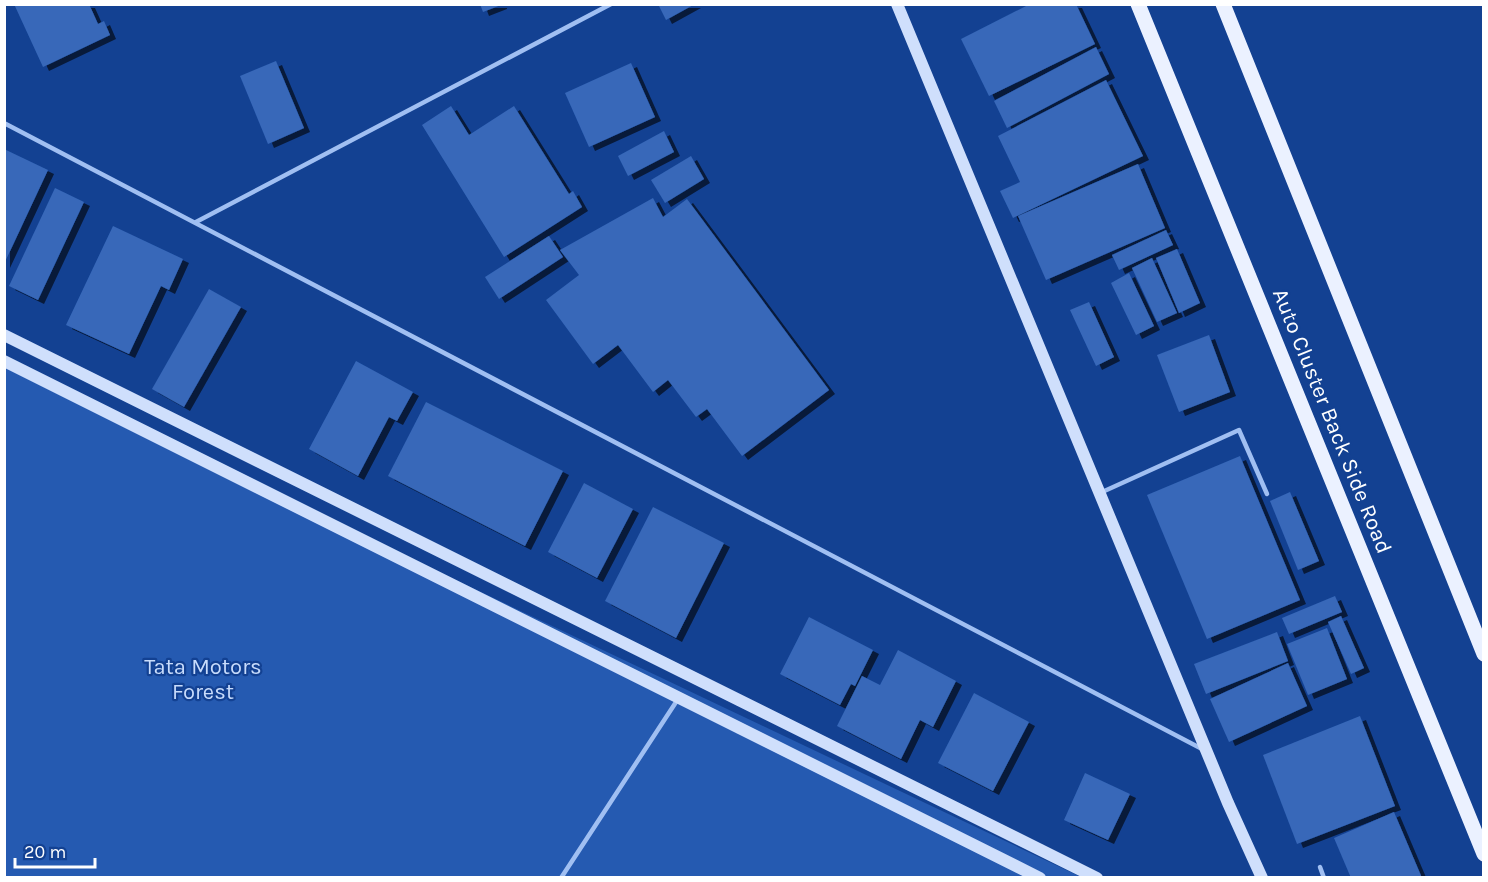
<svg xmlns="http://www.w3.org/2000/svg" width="1488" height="882" viewBox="0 0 1488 882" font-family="Karla,sans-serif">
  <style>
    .green { fill: #255ab1 }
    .building { fill: #3768b9; filter: url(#shadow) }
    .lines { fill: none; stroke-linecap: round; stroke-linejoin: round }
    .lane { stroke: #a0bff2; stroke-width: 4.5 }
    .secondary { stroke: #cfdffc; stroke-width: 12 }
    .primary { stroke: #ebf1ff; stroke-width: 15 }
    .labels { text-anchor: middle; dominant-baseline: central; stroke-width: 4.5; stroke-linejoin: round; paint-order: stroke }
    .street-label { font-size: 22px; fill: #fff; stroke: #134192 }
    .park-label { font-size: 22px; fill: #c8dcfc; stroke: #134192 }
  </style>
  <defs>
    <filter id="shadow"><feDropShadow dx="6" dy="4" stdDeviation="0" flood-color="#0009"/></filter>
  </defs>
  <rect width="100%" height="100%" fill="#134192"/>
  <polygon class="green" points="5,366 1081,877 5,877"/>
  <g class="building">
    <polygon points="14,4 89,4 98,24 104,21 110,35 43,67"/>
    <polygon points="480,4 501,4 501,5 483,12"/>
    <polygon points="658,4 695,4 666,20"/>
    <polygon points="1030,4 1076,4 1095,44 989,96 961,39"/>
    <polygon points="1096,47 1109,74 1007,128 994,101"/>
    <polygon points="276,61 304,128 268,144 240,76"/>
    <polygon points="631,63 655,117 589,147 565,93"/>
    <polygon points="1106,80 1143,156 1013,218 1000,191 1020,182 998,136"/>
    <polygon points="451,106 469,135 514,106 569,194 573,191 582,207 504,257 422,125"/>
    <polygon points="664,131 674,152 628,176 618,156"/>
    <polygon points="4,149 48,170 4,264"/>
    <polygon points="691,156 704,179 665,203 651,180"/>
    <polygon points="1138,164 1165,228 1046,280 1018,216"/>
    <polygon points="55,188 84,202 38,300 9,286"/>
    <polygon points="653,198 663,217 687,199 829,390 742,456 707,409 696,417 668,380 653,392 618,345 593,364 546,300 579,275 560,250"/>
    <polygon points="113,226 183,259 169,290 161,286 129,354 66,325"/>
    <polygon points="1166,230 1173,245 1119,270 1112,255"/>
    <polygon points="549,236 563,257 499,299 485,277"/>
    <polygon points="1177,249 1200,303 1179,313 1156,258"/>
    <polygon points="1152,258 1177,313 1157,322 1132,268"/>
    <polygon points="1129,273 1154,326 1136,335 1111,283"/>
    <polygon points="209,289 241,307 184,407 152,389"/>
    <polygon points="1089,302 1114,357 1096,366 1070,310"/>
    <polygon points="1209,335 1230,392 1179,412 1157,355"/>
    <polygon points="356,361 413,392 397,421 389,417 358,476 309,449"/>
    <polygon points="426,402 563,471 525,546 388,476"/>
    <polygon points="1240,456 1300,600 1207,639 1147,495"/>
    <polygon points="584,483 633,509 597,578 548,552"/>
    <polygon points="1290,492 1319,561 1298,570 1270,501"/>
    <polygon points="653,507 724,543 676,638 605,601"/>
    <polygon points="1335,596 1342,612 1289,634 1282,618"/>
    <polygon points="1341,616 1364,668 1351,674 1328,622"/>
    <polygon points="809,617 873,650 855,686 851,684 840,705 780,674"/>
    <polygon points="1327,628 1347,679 1308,695 1287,644"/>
    <polygon points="1277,632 1288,661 1206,694 1194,664"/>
    <polygon points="898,650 956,681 933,727 920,720 901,759 837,726 862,676 880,685"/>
    <polygon points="1288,663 1307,706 1229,742 1210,699"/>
    <polygon points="974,693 1029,722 993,791 938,763"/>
    <polygon points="1360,716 1395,806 1297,844 1263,755"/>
    <polygon points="1085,773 1130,794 1108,840 1064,820"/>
    <polygon points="1394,812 1422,878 1351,878 1334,838"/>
  </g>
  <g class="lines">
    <g class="lane">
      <polyline points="4,123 1204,750"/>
      <polyline points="196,222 611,4"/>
      <polyline points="1100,493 1239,430 1267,494"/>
      <polyline points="1320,867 1324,878"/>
      <polyline points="561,878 678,699"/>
    </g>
    <g class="secondary">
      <polyline points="897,4 1228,803 1262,878"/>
      <polyline points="4,335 1097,878"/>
      <polyline points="4,361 1040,878"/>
    </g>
    <g class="primary">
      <polyline points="1138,4 1484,854"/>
      <polyline points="1223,4 1484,654"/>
    </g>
  </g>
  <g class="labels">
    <g class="street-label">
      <text transform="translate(1332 421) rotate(68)">Auto Cluster Back Side Road</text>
    </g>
    <g class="park-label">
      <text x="203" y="667">Tata Motors<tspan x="203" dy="25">Forest</tspan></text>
    </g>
  </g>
  <rect width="1488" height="882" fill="none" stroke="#ffffff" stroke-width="12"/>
  <path d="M15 858v9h80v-9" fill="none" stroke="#ffffff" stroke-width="3"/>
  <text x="24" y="858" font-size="18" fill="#ffffff" stroke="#134192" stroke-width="4.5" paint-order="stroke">20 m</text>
</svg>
